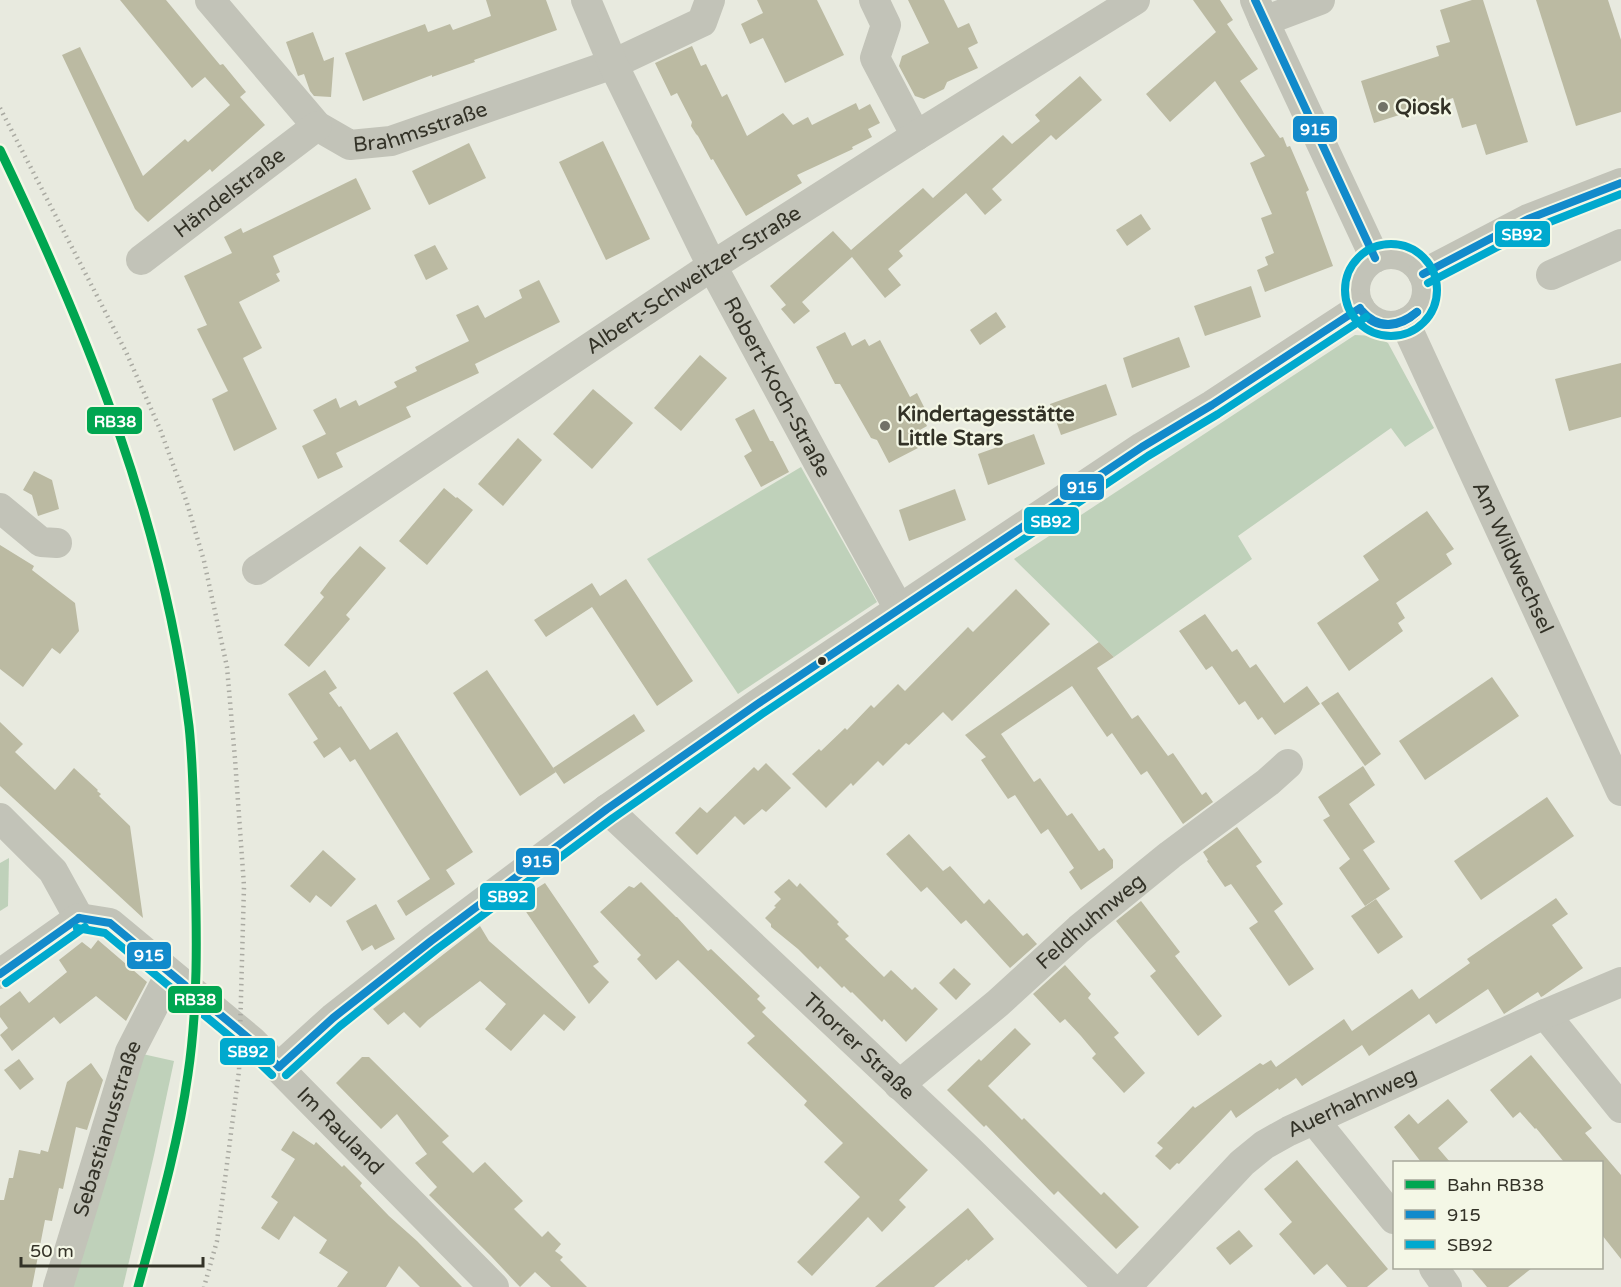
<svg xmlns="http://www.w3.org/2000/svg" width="1621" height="1287" viewBox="0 0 1621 1287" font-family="'Varela Round',sans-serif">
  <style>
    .green { fill: #bfd1ba }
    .building { fill: #bbbaa2 }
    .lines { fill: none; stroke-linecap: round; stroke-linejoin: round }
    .minor { stroke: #c2c3b8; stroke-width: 30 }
    .rail { stroke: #aaaaa2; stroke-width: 4.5; stroke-dasharray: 1.5 4.5; stroke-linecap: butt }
    .bus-1-casing { stroke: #f4f7e6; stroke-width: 12 }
    .bus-2-casing { stroke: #f4f7e6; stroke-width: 12 }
    .bus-1 { stroke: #128acb; stroke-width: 8 }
    .bus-2 { stroke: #00a9ce; stroke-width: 8 }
    .rail-1-casing { stroke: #f4f7e6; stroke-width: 14 }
    .rail-1 { stroke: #00a651; stroke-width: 9 }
    .poi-dot { fill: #727267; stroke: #f4f7e6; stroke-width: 2 }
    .bus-dot { fill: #333227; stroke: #f4f7e6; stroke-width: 2 }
    .labels { text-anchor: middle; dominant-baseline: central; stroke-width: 4.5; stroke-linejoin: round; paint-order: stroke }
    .poi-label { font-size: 21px; font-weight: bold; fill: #333227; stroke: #f4f7e6; text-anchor: start }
    .street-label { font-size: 21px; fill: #333227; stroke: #f4f7e6 }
    .line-badge { stroke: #f4f7e6; stroke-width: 2 }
    .badge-label { font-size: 16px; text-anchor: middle; font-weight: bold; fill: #fff }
  </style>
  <rect width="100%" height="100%" fill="#e8eadf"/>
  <g class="green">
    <polygon points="1355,335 1375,336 1388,343 1434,428 1405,447 1391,428 1238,536 1252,559 1114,657 1014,559"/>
    <polygon points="801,467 877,602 738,694 647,559"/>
    <polygon points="9,858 8,906 0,911 0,863"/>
    <polygon points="138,1053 174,1061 154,1155 123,1287 69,1287"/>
  </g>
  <g class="building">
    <polygon points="120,0 166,0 220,65 223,64 246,92 240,97 265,125 212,172 210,169 148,222 135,209 62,55 80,47 143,176 185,139 188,142 230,105 205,77 192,88"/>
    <polygon points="486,0 546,0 557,30 474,60 475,62 432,77 432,75 363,101 345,53 425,24 428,32 450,24 453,30 491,16"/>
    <polygon points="757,0 817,0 844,55 785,83 763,38 750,44 741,24 763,13"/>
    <polygon points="908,0 944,0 958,28 969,23 978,43 968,48 978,68 947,82 944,89 924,99 915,96 899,66 902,56 929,43"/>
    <polygon points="1193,0 1220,0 1233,20 1227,24 1258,69 1240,81 1280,138 1283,137 1287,147 1290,146 1309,190 1306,192 1333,266 1265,292 1257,270 1268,265 1265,257 1274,253 1261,218 1272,214 1250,163 1265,156 1215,81 1170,122 1146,94 1216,32"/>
    <polygon points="1472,0 1483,0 1528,142 1486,155 1476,124 1462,128 1453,98 1374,123 1361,81 1439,56 1436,46 1450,42 1440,10"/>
    <polygon points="1536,0 1608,0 1621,40 1621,112 1576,126"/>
    <polygon points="313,32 324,61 334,57 331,97 314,96 310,91 304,74 298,76 286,42"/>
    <polygon points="692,46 701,66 706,64 722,97 727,94 747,136 783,113 793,125 808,117 812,125 856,103 859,110 870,104 880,123 868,129 872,137 852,147 853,149 797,175 802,183 746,216 713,159 711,160 698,136 696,134 691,126 692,122 677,93 671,96 655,63"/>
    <polygon points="1080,76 1102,100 1056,140 1051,135 992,189 1002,200 985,215 966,193 899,251 903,256 888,269 901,285 885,298 852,257 802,302 810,311 794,324 781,309 786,305 770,286 833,231 851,250 923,188 933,198 1003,135 1012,144 1040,121 1035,115"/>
    <polygon points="603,141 650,239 606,260 559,162"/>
    <polygon points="469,143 486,178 429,205 412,171"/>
    <polygon points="356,178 371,209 273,256 280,272 276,274 280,281 239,302 262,348 243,358 277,429 234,451 212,399 228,391 197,329 207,325 184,276 232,253 224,237 241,228 243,233"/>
    <polygon points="1141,214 1151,229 1127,246 1116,230"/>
    <polygon points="435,245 448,269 426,280 414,255"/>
    <polygon points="539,280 560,322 475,364 479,373 406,407 411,417 336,453 343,467 318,479 302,446 326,434 313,410 336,398 340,408 356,400 359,406 397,387 394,382 417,371 415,367 469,341 456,315 478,305 485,318 522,298 519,290"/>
    <polygon points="1251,286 1261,317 1205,336 1194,306"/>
    <polygon points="996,312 1006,327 980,345 970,330"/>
    <polygon points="845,332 852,346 865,339 869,346 880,340 910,397 917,393 925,409 920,412 927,426 911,435 918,448 889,463 877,440 871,438 840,384 835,384 816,347"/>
    <polygon points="1179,337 1190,367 1132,388 1123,358"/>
    <polygon points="700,355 727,378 681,431 654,408"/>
    <polygon points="1621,363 1621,417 1569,431 1555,379"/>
    <polygon points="1106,384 1117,415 1061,435 1050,404"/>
    <polygon points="593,389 633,423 592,469 553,434"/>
    <polygon points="754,409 770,441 773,441 789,472 761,487 744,456 752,451 735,419"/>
    <polygon points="1034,434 1045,464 988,485 978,454"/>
    <polygon points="518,438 542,460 503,506 478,484"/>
    <polygon points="34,471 52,480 59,509 38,516 32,495 23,490"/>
    <polygon points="444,488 456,498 457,497 473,510 427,565 399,541"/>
    <polygon points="955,489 966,520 909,541 899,510"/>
    <polygon points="1427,511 1454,549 1446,554 1452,564 1396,603 1405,618 1398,623 1403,631 1349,671 1317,623 1379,580 1363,556"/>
    <polygon points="0,545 34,566 32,570 75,603 79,631 60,654 52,648 23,687 0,669"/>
    <polygon points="360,546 386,568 346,615 350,619 309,667 284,645 324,597 320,593 330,580"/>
    <polygon points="626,579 693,681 657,706 592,607 546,637 534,620 592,583 600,596"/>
    <polygon points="1016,589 1050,624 952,721 943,712 909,745 906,743 883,766 878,761 853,786 851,783 826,808 792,774 819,749 821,751 845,728 847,730 871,705 874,708 898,684 905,691 968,627 973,632"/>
    <polygon points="1205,614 1232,652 1237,649 1250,668 1256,664 1284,703 1307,686 1320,704 1275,735 1262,717 1258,720 1245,701 1239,705 1212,666 1206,670 1179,631"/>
    <polygon points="1099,642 1114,657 1097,668 1132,719 1138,715 1168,756 1173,753 1202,795 1206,792 1213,802 1183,824 1147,771 1141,775 1112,733 1107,737 1072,686 1001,734 1034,782 1040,778 1067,816 1072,813 1099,851 1104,848 1113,860 1113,868 1081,890 1069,872 1074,868 1048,829 1041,834 1015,795 1008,799 981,760 986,757 965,735"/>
    <polygon points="325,670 337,688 329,693 339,707 341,706 370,750 397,732 473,852 446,870 455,884 406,916 397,901 430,879 355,759 350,762 340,747 324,758 313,742 318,739 288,694"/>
    <polygon points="487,670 556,772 520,796 453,693"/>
    <polygon points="1492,677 1519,716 1425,780 1399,741"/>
    <polygon points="1338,692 1381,754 1365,766 1321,703"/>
    <polygon points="634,714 645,731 564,784 553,768"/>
    <polygon points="0,722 23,744 15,752 55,790 74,768 98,790 97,791 101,794 99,796 130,826 143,918 0,786"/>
    <polygon points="766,763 791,788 766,812 762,809 744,825 735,816 697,855 675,833 700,807 707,813 754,767 758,771"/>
    <polygon points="1363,766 1375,785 1349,804 1375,842 1363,850 1390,889 1365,906 1339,868 1350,859 1323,820 1330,816 1318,797"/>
    <polygon points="1547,797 1574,836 1481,900 1454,861"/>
    <polygon points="1237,827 1262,862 1256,866 1283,904 1274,911 1314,969 1289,986 1249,928 1258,922 1231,884 1225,887 1207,861 1208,860 1203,852"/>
    <polygon points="909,834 943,871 950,866 984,904 989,899 1023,936 1027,933 1037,944 1010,968 966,920 961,924 927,887 921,892 886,854"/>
    <polygon points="323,850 356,879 331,907 316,895 310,903 290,886"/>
    <polygon points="789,879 797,887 800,883 839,922 837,924 849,936 845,939 884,977 891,970 912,990 915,987 938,1009 906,1042 884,1019 882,1022 852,992 851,993 844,986 842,988 820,966 818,969 798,949 771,927 771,924 765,918 776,907 774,906 781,899 774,892"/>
    <polygon points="641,882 676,917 677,917 708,951 711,949 760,996 757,999 766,1008 762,1012 928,1170 899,1200 906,1207 882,1232 868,1217 812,1276 797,1262 860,1197 824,1162 843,1143 804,1105 807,1101 747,1043 755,1036 678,960 656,980 637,959 641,955 600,912 629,886 634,888"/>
    <polygon points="545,883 599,962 593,966 609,982 589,1004 518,900"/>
    <polygon points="1556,898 1568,914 1552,925 1583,968 1543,996 1541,997 1538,992 1504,1014 1488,989 1436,1024 1429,1014 1369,1056 1362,1045 1302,1086 1296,1078 1279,1090 1278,1088 1236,1118 1231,1110 1179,1164 1177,1163 1170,1170 1155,1156 1163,1148 1157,1143 1193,1106 1195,1108 1260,1063 1263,1065 1271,1060 1276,1067 1344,1019 1352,1031 1412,989 1419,999 1470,963 1467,959"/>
    <polygon points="1376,899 1403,937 1378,954 1351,916"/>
    <polygon points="1141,901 1180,952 1175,956 1222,1016 1198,1036 1150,976 1156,971 1116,921"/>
    <polygon points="376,904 395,939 375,950 372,945 362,951 346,921"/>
    <polygon points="480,926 489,941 576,1017 564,1031 544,1014 511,1051 485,1029 506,1004 480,981 428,1020 420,1028 404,1012 388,1025 373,1009"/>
    <polygon points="98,940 147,982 126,1021 96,996 60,1024 54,1017 12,1051 0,1035 8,1028 0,1017 0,1006 20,991 29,1003 67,972 59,960 82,942 91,949"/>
    <polygon points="1065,965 1091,994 1088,998 1119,1033 1114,1037 1145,1073 1124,1093 1092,1058 1096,1054 1081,1036 1065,1019 1060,1023 1033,994"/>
    <polygon points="954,968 971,984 956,1000 939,983"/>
    <polygon points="1015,1028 1031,1044 988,1086 1022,1120 1024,1118 1101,1195 1104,1192 1139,1227 1116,1249 1058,1191 1054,1195 986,1125 984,1127 947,1090 979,1059 981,1061"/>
    <polygon points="1531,1055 1592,1128 1585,1133 1621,1175 1621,1259 1602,1235 1602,1162 1564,1162 1536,1128 1535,1129 1520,1112 1513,1118 1490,1090"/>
    <polygon points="362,1057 369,1057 449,1136 442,1142 473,1173 485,1162 523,1201 514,1209 542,1237 548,1231 561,1244 555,1251 563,1257 560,1260 587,1287 551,1287 535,1272 520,1287 490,1255 429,1195 437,1187 415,1163 427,1154 397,1114 381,1129 336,1083"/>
    <polygon points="19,1059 34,1079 20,1090 4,1070"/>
    <polygon points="91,1063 103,1080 87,1130 76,1127 63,1189 59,1188 52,1221 45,1220 32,1287 0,1287 0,1200 4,1200 9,1178 13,1178 19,1150 40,1154 41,1150 48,1152 67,1082"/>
    <polygon points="1448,1099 1468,1122 1438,1148 1450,1162 1421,1162 1394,1127 1409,1114 1418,1124"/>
    <polygon points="293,1131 314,1145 316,1142 342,1167 344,1165 362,1183 360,1186 389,1216 417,1241 462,1287 420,1287 399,1266 386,1287 337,1287 348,1272 319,1253 327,1240 294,1216 279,1240 261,1228 278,1202 271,1197 295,1159 281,1150"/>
    <polygon points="1297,1160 1388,1269 1367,1287 1347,1287 1327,1264 1314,1275 1279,1234 1292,1222 1264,1189"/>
    <polygon points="968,1208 994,1239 968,1261 967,1259 934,1287 875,1287"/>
    <polygon points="1239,1230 1253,1246 1230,1265 1216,1248"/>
    <polygon points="1471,1268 1532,1268 1508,1287 1487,1287"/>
  </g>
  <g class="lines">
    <g class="minor">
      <path id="s1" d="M 210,0 L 317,126 L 350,145 L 391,141 L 613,64 L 702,22 L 710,0"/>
      <path id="s2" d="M 586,0 L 613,64 L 712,266 L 818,462 L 899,609"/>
      <polyline points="874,0 886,25 875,58 916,136"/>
      <polyline points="1255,0 1264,21 1375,258"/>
      <polyline points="1264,21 1320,0"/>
      <circle cx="1391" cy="290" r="36"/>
      <path id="s3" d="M 141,260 L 317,126"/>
      <polyline points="1423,274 1528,219 1621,183"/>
      <polyline points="1551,275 1621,244"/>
      <path id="s4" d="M 1405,323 L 1621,791"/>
      <polyline points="0,508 41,542 57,543"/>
      <path id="s5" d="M 257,570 L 712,266 L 916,136 L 1135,0"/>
      <path id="s6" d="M 607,809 L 968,1149 L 1109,1287"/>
      <polyline points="0,818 53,871 79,918"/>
      <path id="s7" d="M 79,918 L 110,923 L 252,1041 L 494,1287"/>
      <polyline points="0,974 79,918"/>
      <polyline points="1545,1014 1621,1108"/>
      <polyline points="279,1067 333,1018 431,941 607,809 756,705 1142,447 1212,405 1360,308"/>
      <path id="s8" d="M 899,1085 L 998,1003 L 1079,929 L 1170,855 L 1268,782 L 1288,764"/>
      <polyline points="1314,1120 1394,1219"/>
      <polyline points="1434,1268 1447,1287"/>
      <path id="s9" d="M 58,1287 L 130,1052 L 170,974"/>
      <path id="s10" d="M 1126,1287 L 1242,1163 L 1264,1145 L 1289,1131 L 1545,1014 L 1621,982"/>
    </g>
    <polyline class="rail" points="0,108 126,352 160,429 186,500 204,561 227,667 235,759 244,886 239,1071 217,1241 204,1287"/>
    <defs>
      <g id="bus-1">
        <polyline points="1255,0 1375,258"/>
        <polyline points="1423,274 1528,219 1621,183"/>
        <path d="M 1362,311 C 1379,330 1398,327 1417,312"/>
        <path d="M 1362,311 C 1376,332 1401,327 1417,312"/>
        <polyline points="79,918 110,923 252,1041 279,1067"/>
        <polyline points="0,974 79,918"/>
        <polyline points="279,1067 333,1018 431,941 607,809 756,705 1142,447 1212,405 1360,308"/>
      </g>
      <g id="bus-2">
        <circle cx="1391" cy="290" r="46"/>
        <polyline points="1428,283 1532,229 1621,194"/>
        <polyline points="77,928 105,933 245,1049 272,1075"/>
        <polyline points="6,983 85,927"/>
        <polyline points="286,1075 340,1026 437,949 613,818 762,714 1148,456 1218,414 1366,317"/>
      </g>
    </defs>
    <use href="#bus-1" class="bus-1-casing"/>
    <use href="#bus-2" class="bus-2-casing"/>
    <use href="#bus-1" class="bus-1"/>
    <use href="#bus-2" class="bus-2"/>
    <defs>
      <path id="rail-1" d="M 0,150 C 88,333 164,523 189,726 C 194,773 194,821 195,868 C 197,936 198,1006 188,1074 C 178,1146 157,1217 138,1287"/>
    </defs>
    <use href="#rail-1" class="rail-1-casing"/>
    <use href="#rail-1" class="rail-1"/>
  </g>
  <g class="poi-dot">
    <circle cx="1383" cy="107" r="6"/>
    <circle cx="885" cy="426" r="6"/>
  </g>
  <circle class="bus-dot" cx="822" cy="661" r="5"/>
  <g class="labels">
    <g class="poi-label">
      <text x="1395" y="107">Qiosk</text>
      <text x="897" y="414">Kindertagesstätte<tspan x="897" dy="24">Little Stars</tspan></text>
    </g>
    <g class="street-label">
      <text stroke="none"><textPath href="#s1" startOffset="276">Brahmsstraße</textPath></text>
      <text stroke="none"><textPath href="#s3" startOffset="111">Händelstraße</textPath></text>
      <text stroke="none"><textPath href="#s5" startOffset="524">Albert-Schweitzer-Straße</textPath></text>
      <text stroke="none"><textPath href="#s2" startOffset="432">Robert-Koch-Straße</textPath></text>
      <text stroke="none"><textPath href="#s4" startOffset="258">Am Wildwechsel</textPath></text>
      <text stroke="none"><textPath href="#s8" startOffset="252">Feldhuhnweg</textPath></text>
      <text stroke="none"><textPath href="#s6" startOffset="346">Thorrer Straße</textPath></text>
      <text stroke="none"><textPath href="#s10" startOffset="296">Auerhahnweg</textPath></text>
      <text stroke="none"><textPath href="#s9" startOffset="166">Sebastianusstraße</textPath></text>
      <text stroke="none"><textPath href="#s7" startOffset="342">Im Rauland</textPath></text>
    </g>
  </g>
  <g class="line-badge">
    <rect x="1292" y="115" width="46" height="28" rx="6" fill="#128acb"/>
    <rect x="1494" y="220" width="57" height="28" rx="6" fill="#00a9ce"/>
    <rect x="86" y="406" width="57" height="29" rx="6" fill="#00a651"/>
    <rect x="1059" y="473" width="46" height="28" rx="6" fill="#128acb"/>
    <rect x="1023" y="506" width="57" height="29" rx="6" fill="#00a9ce"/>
    <rect x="515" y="847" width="45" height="29" rx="6" fill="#128acb"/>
    <rect x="479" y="882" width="57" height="29" rx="6" fill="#00a9ce"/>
    <rect x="126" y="941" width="46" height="29" rx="6" fill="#128acb"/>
    <rect x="167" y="985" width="56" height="29" rx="6" fill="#00a651"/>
    <rect x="219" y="1037" width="57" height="29" rx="6" fill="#00a9ce"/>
  </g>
  <g class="badge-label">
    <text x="1315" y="135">915</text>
    <text x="1522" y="240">SB92</text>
    <text x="115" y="427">RB38</text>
    <text x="1082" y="493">915</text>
    <text x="1051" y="527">SB92</text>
    <text x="537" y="867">915</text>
    <text x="508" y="902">SB92</text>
    <text x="149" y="961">915</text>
    <text x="195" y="1005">RB38</text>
    <text x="248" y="1057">SB92</text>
  </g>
  <rect x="1393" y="1161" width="210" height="108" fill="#f4f7e6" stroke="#a7a89a" stroke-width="1.5"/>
  <rect x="1405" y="1180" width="30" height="9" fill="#00a651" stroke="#a7a89a" stroke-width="1.5"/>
  <text x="1447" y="1191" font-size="18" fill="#333227">Bahn RB38</text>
  <rect x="1405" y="1210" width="30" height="9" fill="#128acb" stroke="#a7a89a" stroke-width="1.5"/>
  <text x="1447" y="1221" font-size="18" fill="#333227">915</text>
  <rect x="1405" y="1240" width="30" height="9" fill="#00a9ce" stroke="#a7a89a" stroke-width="1.5"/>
  <text x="1447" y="1251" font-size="18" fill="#333227">SB92</text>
  <path d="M21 1257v9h182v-9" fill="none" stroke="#333227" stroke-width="3"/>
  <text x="30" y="1257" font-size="18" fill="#333227" stroke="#f4f7e6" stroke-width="4.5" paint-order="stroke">50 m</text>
</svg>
